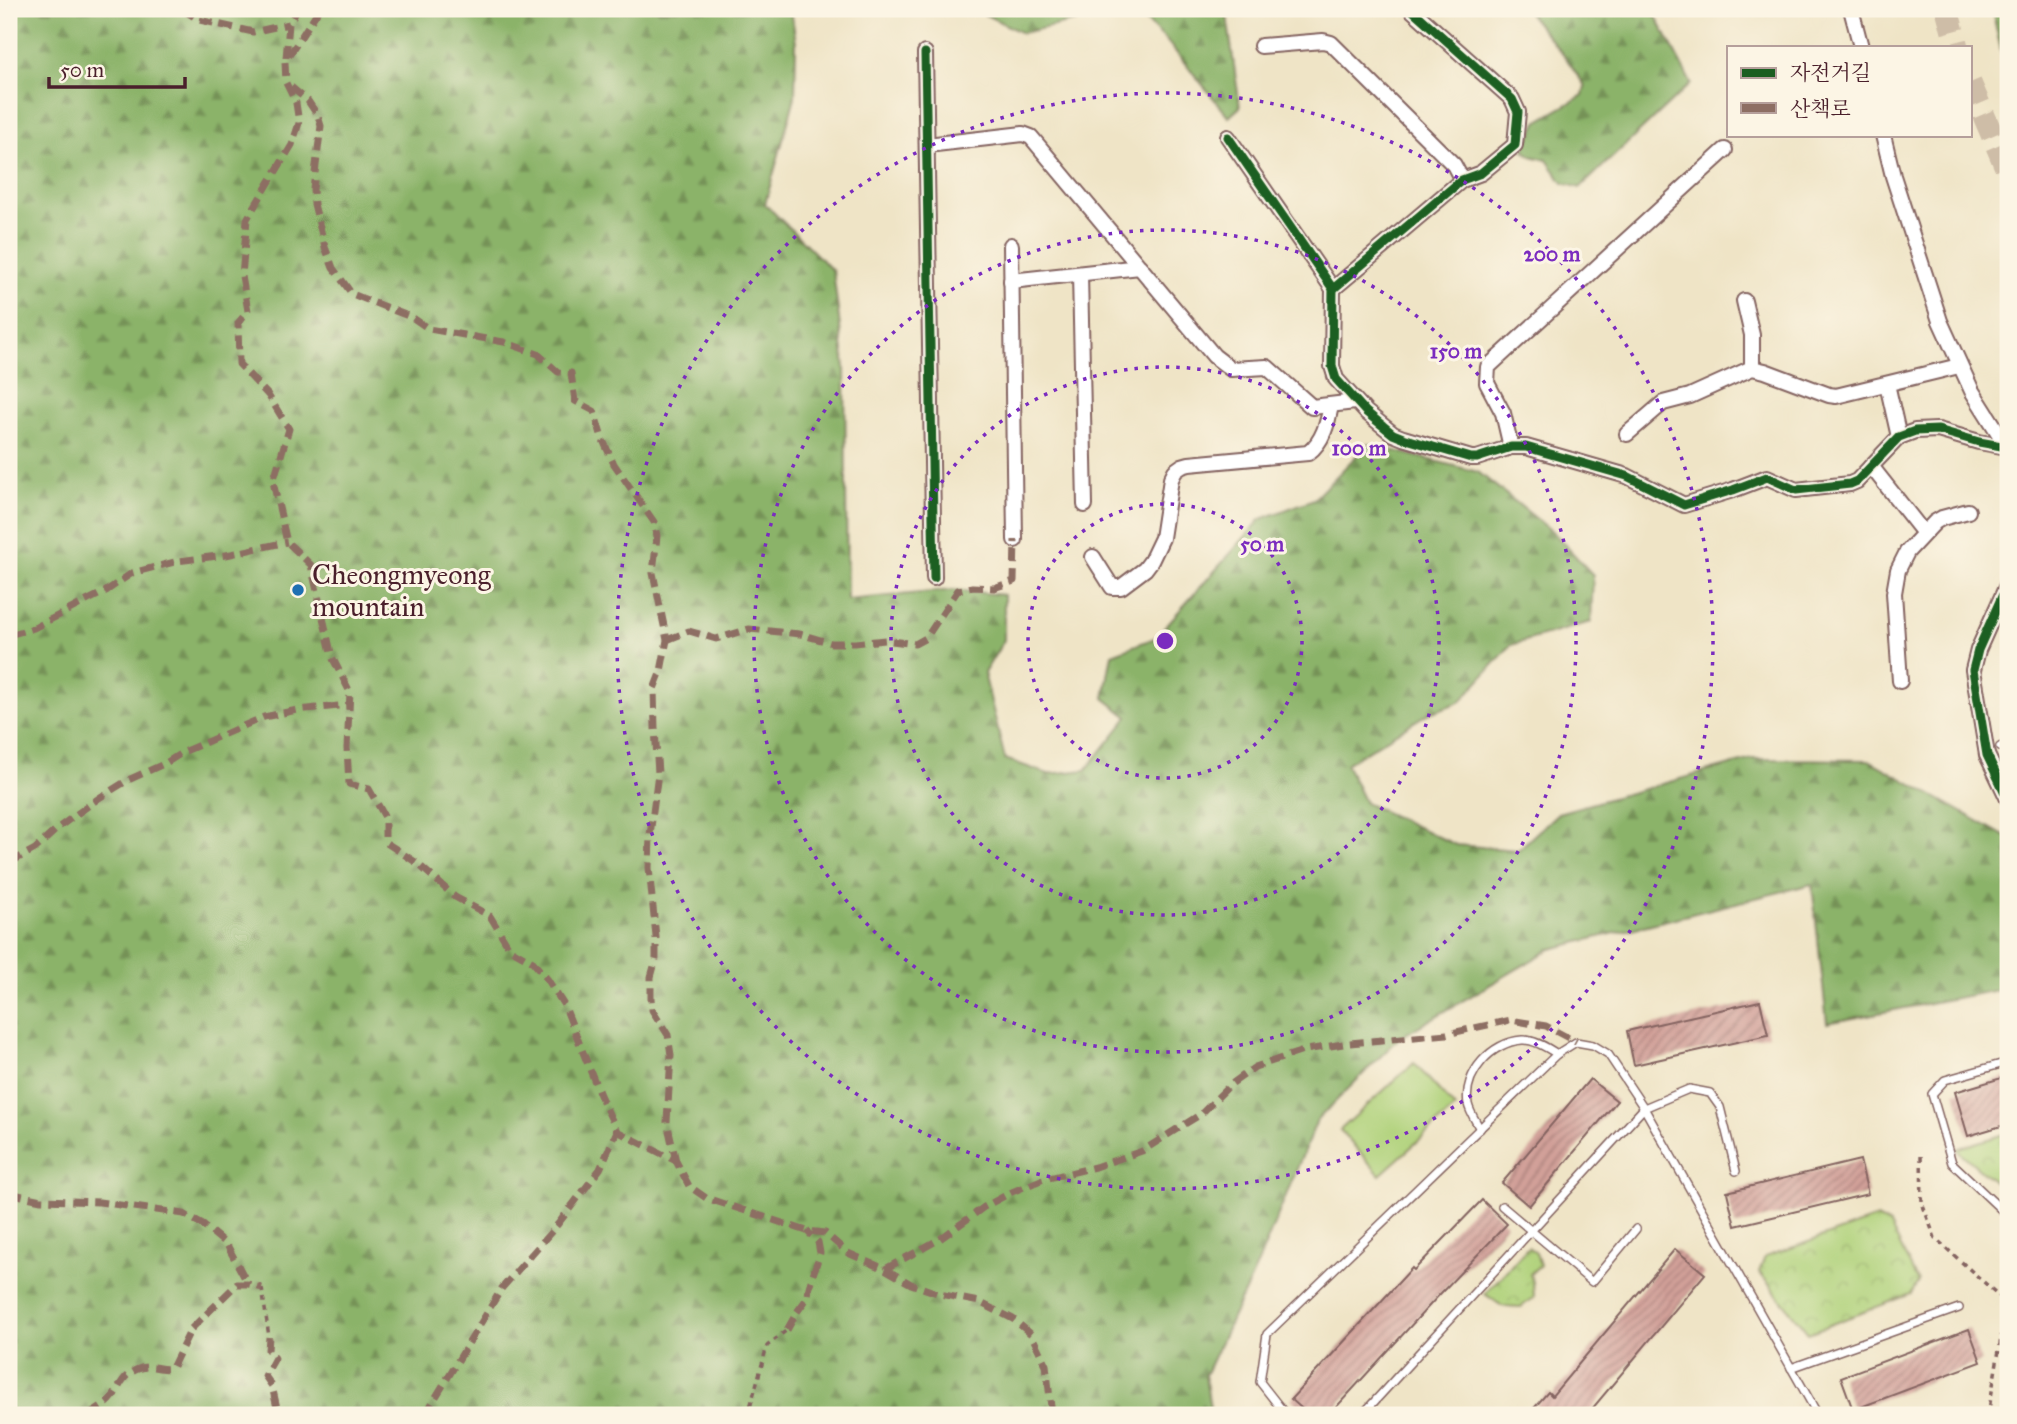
<svg xmlns="http://www.w3.org/2000/svg" width="2017" height="1424" viewBox="0 0 2017 1424" font-family="'IM FELL Great Primer','Noto Serif KR',serif">
  <style>
    .green { fill: #afd179; stroke: #7c7852; stroke-width: 2 }
    .forest { fill: url(#forest-firs); stroke: #6a694a; stroke-width: 2 }
    .park { fill: url(#park-crowns); stroke: #7c7852; stroke-width: 2 }
    .building { fill: url(#building-hatch) }
    .lines { fill: none; stroke-linecap: round; stroke-linejoin: round }
    .primary-tunnel { stroke: #cebda7; stroke-width: 23; stroke-dasharray: 23 11; stroke-linecap: butt }
    .lane-casing { stroke: #846461; stroke-width: 10 }
    .street-casing { stroke: #846461; stroke-width: 18 }
    .path { stroke: #846461; stroke-width: 3.5; stroke-dasharray: 5 5; stroke-linecap: butt }
    .lane { stroke: #fff; stroke-width: 7 }
    .street { stroke: #fff; stroke-width: 14 }
    .quiet { stroke: #8d6e63; stroke-width: 7; stroke-dasharray: 14 7; stroke-linecap: butt }
    .cycleway-casing { stroke: #fcf5e5; stroke-width: 13 }
    .cycleway { stroke: #1b5e20; stroke-width: 9 }
    .ring { fill: none; stroke: #7b2cbf; stroke-width: 3.5; stroke-dasharray: 3.5 7 }
    .poi-dot { fill: #1f6fb2; stroke: #fcf5e5; stroke-width: 2.5 }
    .labels { text-anchor: middle; dominant-baseline: central; stroke-width: 6; stroke-linejoin: round; paint-order: stroke }
    .poi-label { font-size: 28px; fill: #4a1f2b; stroke: #fcf5e5; text-anchor: start }
    .centre { fill: #7b2cbf; stroke: #fcf5e5; stroke-width: 3.5 }
    .ring-label { font-size: 21px; text-anchor: middle; font-weight: bold; fill: #7b2cbf; stroke: #fcf5e5; stroke-width: 6; stroke-linejoin: round; paint-order: stroke }
  </style>
  <defs>
    <pattern id="forest-firs" width="22" height="20" patternUnits="userSpaceOnUse" patternTransform="scale(1.75)"><rect width="22" height="20" fill="#8bb369"/><path d="M5 1l3.5 6h-7zM16 11l3.5 6h-7z" fill="#749157"/></pattern>
    <pattern id="park-crowns" width="20" height="18" patternUnits="userSpaceOnUse" patternTransform="scale(1.75)"><rect width="20" height="18" fill="#afd179"/><path d="M2 6a3 3 0 1 1 6 0M12 15a3 3 0 1 1 6 0" fill="none" stroke="#98b369"/></pattern>
    <pattern id="building-hatch" width="6" height="6" patternUnits="userSpaceOnUse" patternTransform="scale(1.75)"><rect width="6" height="6" fill="#d2a099"/><path d="M-1 1l2-2M0 6l6-6M5 7l2-2" fill="none" stroke="#ac827d"/></pattern>
  </defs>
  <rect width="100%" height="100%" fill="#fcf5e5"/>
  <filter id="ink" filterUnits="userSpaceOnUse"><feTurbulence type="fractalNoise" baseFrequency=".0143" numOctaves="2"/><feDisplacementMap in="SourceGraphic" scale="14" xChannelSelector="R" yChannelSelector="G"/><feConvolveMatrix kernelMatrix="1 2 1 2 8 2 1 2 1" color-interpolation-filters="sRGB"/></filter>
  <filter id="wash" filterUnits="userSpaceOnUse"><feTurbulence type="fractalNoise" baseFrequency=".00686" numOctaves="4" result="noise"/><feDisplacementMap in="SourceGraphic" scale="28" xChannelSelector="R" yChannelSelector="G"/><feGaussianBlur stdDeviation="1.57" result="paint"/><feColorMatrix in="noise" values="0 0 0 0 0 0 0 0 0 0 0 0 0 0 0 0 0 1.4 0 .05"/><feComposite in="paint" operator="in"/></filter>
  <g filter="url(#wash)">
    <rect width="100%" height="100%" fill="#efe4c6"/>
    <polygon class="green" points="1414,1063 1455,1108 1380,1175 1340,1130"/>
    <g class="forest">
      <polygon points="9,9 791,9 796,43 795,97 765,204 833,271 845,367 847,600 953,590 1004,595 1004,640 984,673 1005,759 1048,774 1086,770 1128,717 1104,698 1112,654 1155,638 1261,519 1314,499 1368,444 1478,472 1553,532 1593,575 1591,622 1511,645 1460,702 1427,714 1346,764 1365,803 1456,845 1518,850 1558,813 1752,759 1869,760 2008,838 2008,988 1827,1023 1812,884 1551,949 1399,1038 1317,1120 1256,1268 1205,1375 1211,1415 9,1415"/>
      <polygon points="974,9 1131,9 1022,33"/>
      <polygon points="1134,9 1226,9 1240,107 1229,117 1166,40"/>
      <polygon points="1525,9 1652,9 1691,83 1580,188 1563,183 1547,160 1531,156 1524,150 1537,122 1583,95 1585,86 1566,58"/>
      <polygon points="1992,9 2008,9 2008,73 2003,59"/>
    </g>
    <g class="park">
      <polygon points="2008,1133 2008,1193 1956,1149"/>
      <polygon points="1877,1218 1890,1225 1918,1282 1911,1294 1808,1333 1759,1272 1765,1257"/>
      <polygon points="1528,1247 1536,1253 1540,1265 1530,1274 1533,1282 1534,1297 1521,1307 1502,1306 1485,1294"/>
    </g>
    <g id="blocks">
      <g class="building">
        <polygon points="1760,1001 1768,1035 1634,1065 1627,1031"/>
        <polygon points="2008,1076 2008,1124 1968,1136 1955,1092"/>
        <polygon points="1590,1079 1617,1101 1529,1206 1502,1183"/>
        <polygon points="1860,1160 1868,1194 1735,1226 1727,1192"/>
        <polygon points="1482,1200 1507,1224 1440,1294 1329,1415 1309,1415 1291,1399 1412,1268 1414,1270"/>
        <polygon points="1675,1249 1705,1274 1587,1415 1528,1415 1548,1392 1552,1396"/>
        <polygon points="1969,1329 1981,1362 1853,1410 1841,1377"/>
      </g>
    </g>
  </g>
  <g filter="url(#ink)">
    <use href="#blocks" fill-opacity="0" stroke="#846461" stroke-width="2"/>
    <g class="lines">
      <g class="primary-tunnel">
        <polyline points="1947,9 1957,47"/>
        <polyline points="1970,83 2008,172"/>
      </g>
      <defs>
        <g id="lane">
          <polyline points="2000,747 2008,743"/>
          <polyline points="2008,1062 1945,1080 1932,1094 1952,1163 2008,1216"/>
          <path d="M 1480,1129 C 1476,1121 1470,1113 1468,1104 C 1463,1073 1492,1042 1522,1040 C 1534,1039 1548,1048 1557,1054"/>
          <polyline points="1502,1206 1592,1282 1636,1229"/>
          <polyline points="1791,1368 1959,1308"/>
          <polyline points="1286,1415 1260,1382 1267,1334 1557,1054 1576,1042 1593,1045 1608,1054 1644,1108 1818,1415"/>
          <polyline points="1362,1415 1644,1108 1689,1089 1710,1093 1720,1107 1736,1171"/>
        </g>
        <g id="street">
          <polyline points="1851,9 1861,47"/>
          <polyline points="1261,46 1323,41 1331,43 1454,165 1462,180"/>
          <polyline points="925,53 934,578"/>
          <polyline points="1883,135 1893,176 1940,321 1972,391 2008,448"/>
          <polyline points="1228,137 1333,289 1332,366 1336,379 1366,412 1393,434 1403,438 1471,458 1477,458 1511,447 1526,447 1627,476 1684,505 1733,490 1767,477 1796,490 1850,484 1857,481 1899,437 1915,431 1938,430 1979,442 2007,447"/>
          <polyline points="927,145 1023,134 1031,137 1214,356 1231,369 1267,367 1312,407 1355,402"/>
          <polyline points="1011,245 1015,540"/>
          <polyline points="1080,274 1085,505"/>
          <polyline points="1011,281 1140,267"/>
          <polyline points="1333,289 1462,180 1481,173 1515,145 1518,112 1512,99 1411,9"/>
          <polyline points="1744,301 1752,335 1752,368"/>
          <polyline points="1887,384 1899,437"/>
          <polyline points="1627,434 1663,403 1690,396 1752,368 1765,371 1829,395 1836,396 1959,366"/>
          <polyline points="1511,447 1503,413 1487,383 1488,367 1725,150"/>
          <polyline points="1871,466 1923,532"/>
          <path d="M 1093,557 L 1112,587 L 1121,587 L 1145,569 L 1151,561 L 1162,538 L 1171,479 L 1175,471 L 1182,466 L 1189,464 L 1308,453 C 1323,442 1328,422 1331,405"/>
          <polyline points="2008,583 1978,650 1973,670 1987,755 2008,799"/>
          <polyline points="1900,681 1894,593 1898,570 1907,552 1935,522 1942,518 1968,511"/>
        </g>
      </defs>
      <use href="#lane" class="lane-casing"/>
      <use href="#street" class="street-casing"/>
      <g class="path">
        <polyline points="1921,1156 1922,1203 1935,1238 2007,1303 1988,1415"/>
        <polyline points="262,1288 269,1337"/>
        <polyline points="748,1415 767,1346 787,1330"/>
        <polyline points="1914,1415 1919,1413 1922,1415"/>
      </g>
      <use href="#lane" class="lane"/>
      <use href="#street" class="street"/>
      <g class="quiet">
        <polyline points="182,9 199,20 253,32 289,24"/>
        <polyline points="319,9 285,62 286,83 296,103 299,123 292,145 247,219 242,276 248,311 238,323 239,364 268,395 289,429 273,482 287,542 311,565 332,657 350,692 347,748 349,784 369,789 385,817 385,842 417,863 455,897 490,916 510,949 533,962 548,980 565,1007 600,1095 617,1131 676,1161 689,1186 706,1198 807,1231 825,1233 848,1253 885,1269 911,1284 940,1294 979,1302 1013,1319 1031,1334 1046,1365 1052,1415"/>
        <polyline points="286,58 289,24 297,9"/>
        <polyline points="291,87 308,101 318,116 321,126 313,189 314,204 325,247 333,268 352,294 413,318 429,329 504,342 538,354 558,372 571,373 575,401 594,411 602,438 614,464 654,522 657,536 653,573 667,640 661,671 654,689 655,729 658,773 650,835 649,868 656,937 656,959 651,977 651,998 652,1010 668,1035 671,1055 667,1122 676,1161"/>
        <polyline points="9,635 34,628 106,591 132,573 178,561 226,555 287,542"/>
        <polyline points="667,640 689,631 716,639 749,629 800,634 831,643 855,643 885,640 915,644 926,638 958,590 972,587 994,588 1014,581 1015,540"/>
        <polyline points="9,863 35,849 59,827 99,798 128,780 166,763 183,752 264,717 297,710 350,705"/>
        <polyline points="9,1193 41,1200 99,1202 184,1214 203,1225 227,1245 248,1284"/>
        <polyline points="885,1269 940,1239 984,1207 1012,1192 1041,1180 1095,1167 1142,1151 1201,1114 1230,1085 1255,1067 1306,1050 1349,1043 1447,1034 1511,1020 1546,1026 1576,1042"/>
        <polyline points="787,1330 797,1312 808,1297 809,1287 820,1253 818,1242 807,1231"/>
        <polyline points="269,1337 268,1350 275,1358 265,1376 272,1386 277,1408 285,1415 303,1415"/>
        <path d="M 89,1415 C 96,1410 107,1405 112,1398 C 121,1386 121,1376 138,1369 C 154,1363 159,1371 172,1368 L 191,1329 L 237,1284 L 248,1284 L 262,1288"/>
        <polyline points="425,1415 502,1288 558,1224 600,1169 617,1131"/>
      </g>
      <defs>
        <g id="cycleway">
          <polyline points="925,53 934,578"/>
          <polyline points="1228,137 1333,289 1332,366 1336,379 1366,412 1393,434 1403,438 1471,458 1477,458 1511,447 1526,447 1627,476 1684,505 1733,490 1767,477 1796,490 1850,484 1857,481 1899,437 1915,431 1938,430 1979,442 2007,447"/>
          <polyline points="1333,289 1462,180 1481,173 1515,145 1518,112 1512,99 1411,9"/>
          <polyline points="2008,583 1978,650 1973,670 1987,755 2008,799"/>
        </g>
      </defs>
      <use href="#cycleway" class="cycleway-casing"/>
      <use href="#cycleway" class="cycleway"/>
    </g>
  </g>
  <g class="ring">
    <circle cx="1165" cy="641" r="137"/>
    <circle cx="1165" cy="641" r="274"/>
    <circle cx="1165" cy="641" r="411"/>
    <circle cx="1165" cy="641" r="548"/>
  </g>
  <circle class="poi-dot" cx="298" cy="590" r="7"/>
  <g class="labels">
    <g class="poi-label">
      <text x="312" y="574">Cheongmyeong<tspan x="312" dy="32">mountain</tspan></text>
    </g>
  </g>
  <circle cx="1165" cy="641" r="10" class="centre"/>
  <g class="ring-label">
    <text x="1552" y="261">200 m</text>
    <text x="1456" y="358">150 m</text>
    <text x="1359" y="455">100 m</text>
    <text x="1262" y="551">50 m</text>
  </g>
  <rect width="2017" height="1424" fill="none" stroke="#fcf5e5" stroke-width="35"/>
  <rect x="1727" y="46" width="245" height="91" fill="#fcf5e5" stroke="#b59f9b" stroke-width="2"/>
  <rect x="1741" y="68" width="35" height="10" fill="#1b5e20" stroke="#b59f9b" stroke-width="2"/>
  <text x="1790" y="80" font-size="21" fill="#4a1f2b">자전거길</text>
  <rect x="1741" y="103" width="35" height="10" fill="#8d6e63" stroke="#b59f9b" stroke-width="2"/>
  <text x="1790" y="116" font-size="21" fill="#4a1f2b">산책로</text>
  <path d="M49 77v10h136v-10" fill="none" stroke="#4a1f2b" stroke-width="3.5"/>
  <text x="60" y="77" font-size="21" fill="#4a1f2b" stroke="#fcf5e5" stroke-width="5" paint-order="stroke">50 m</text>
</svg>
